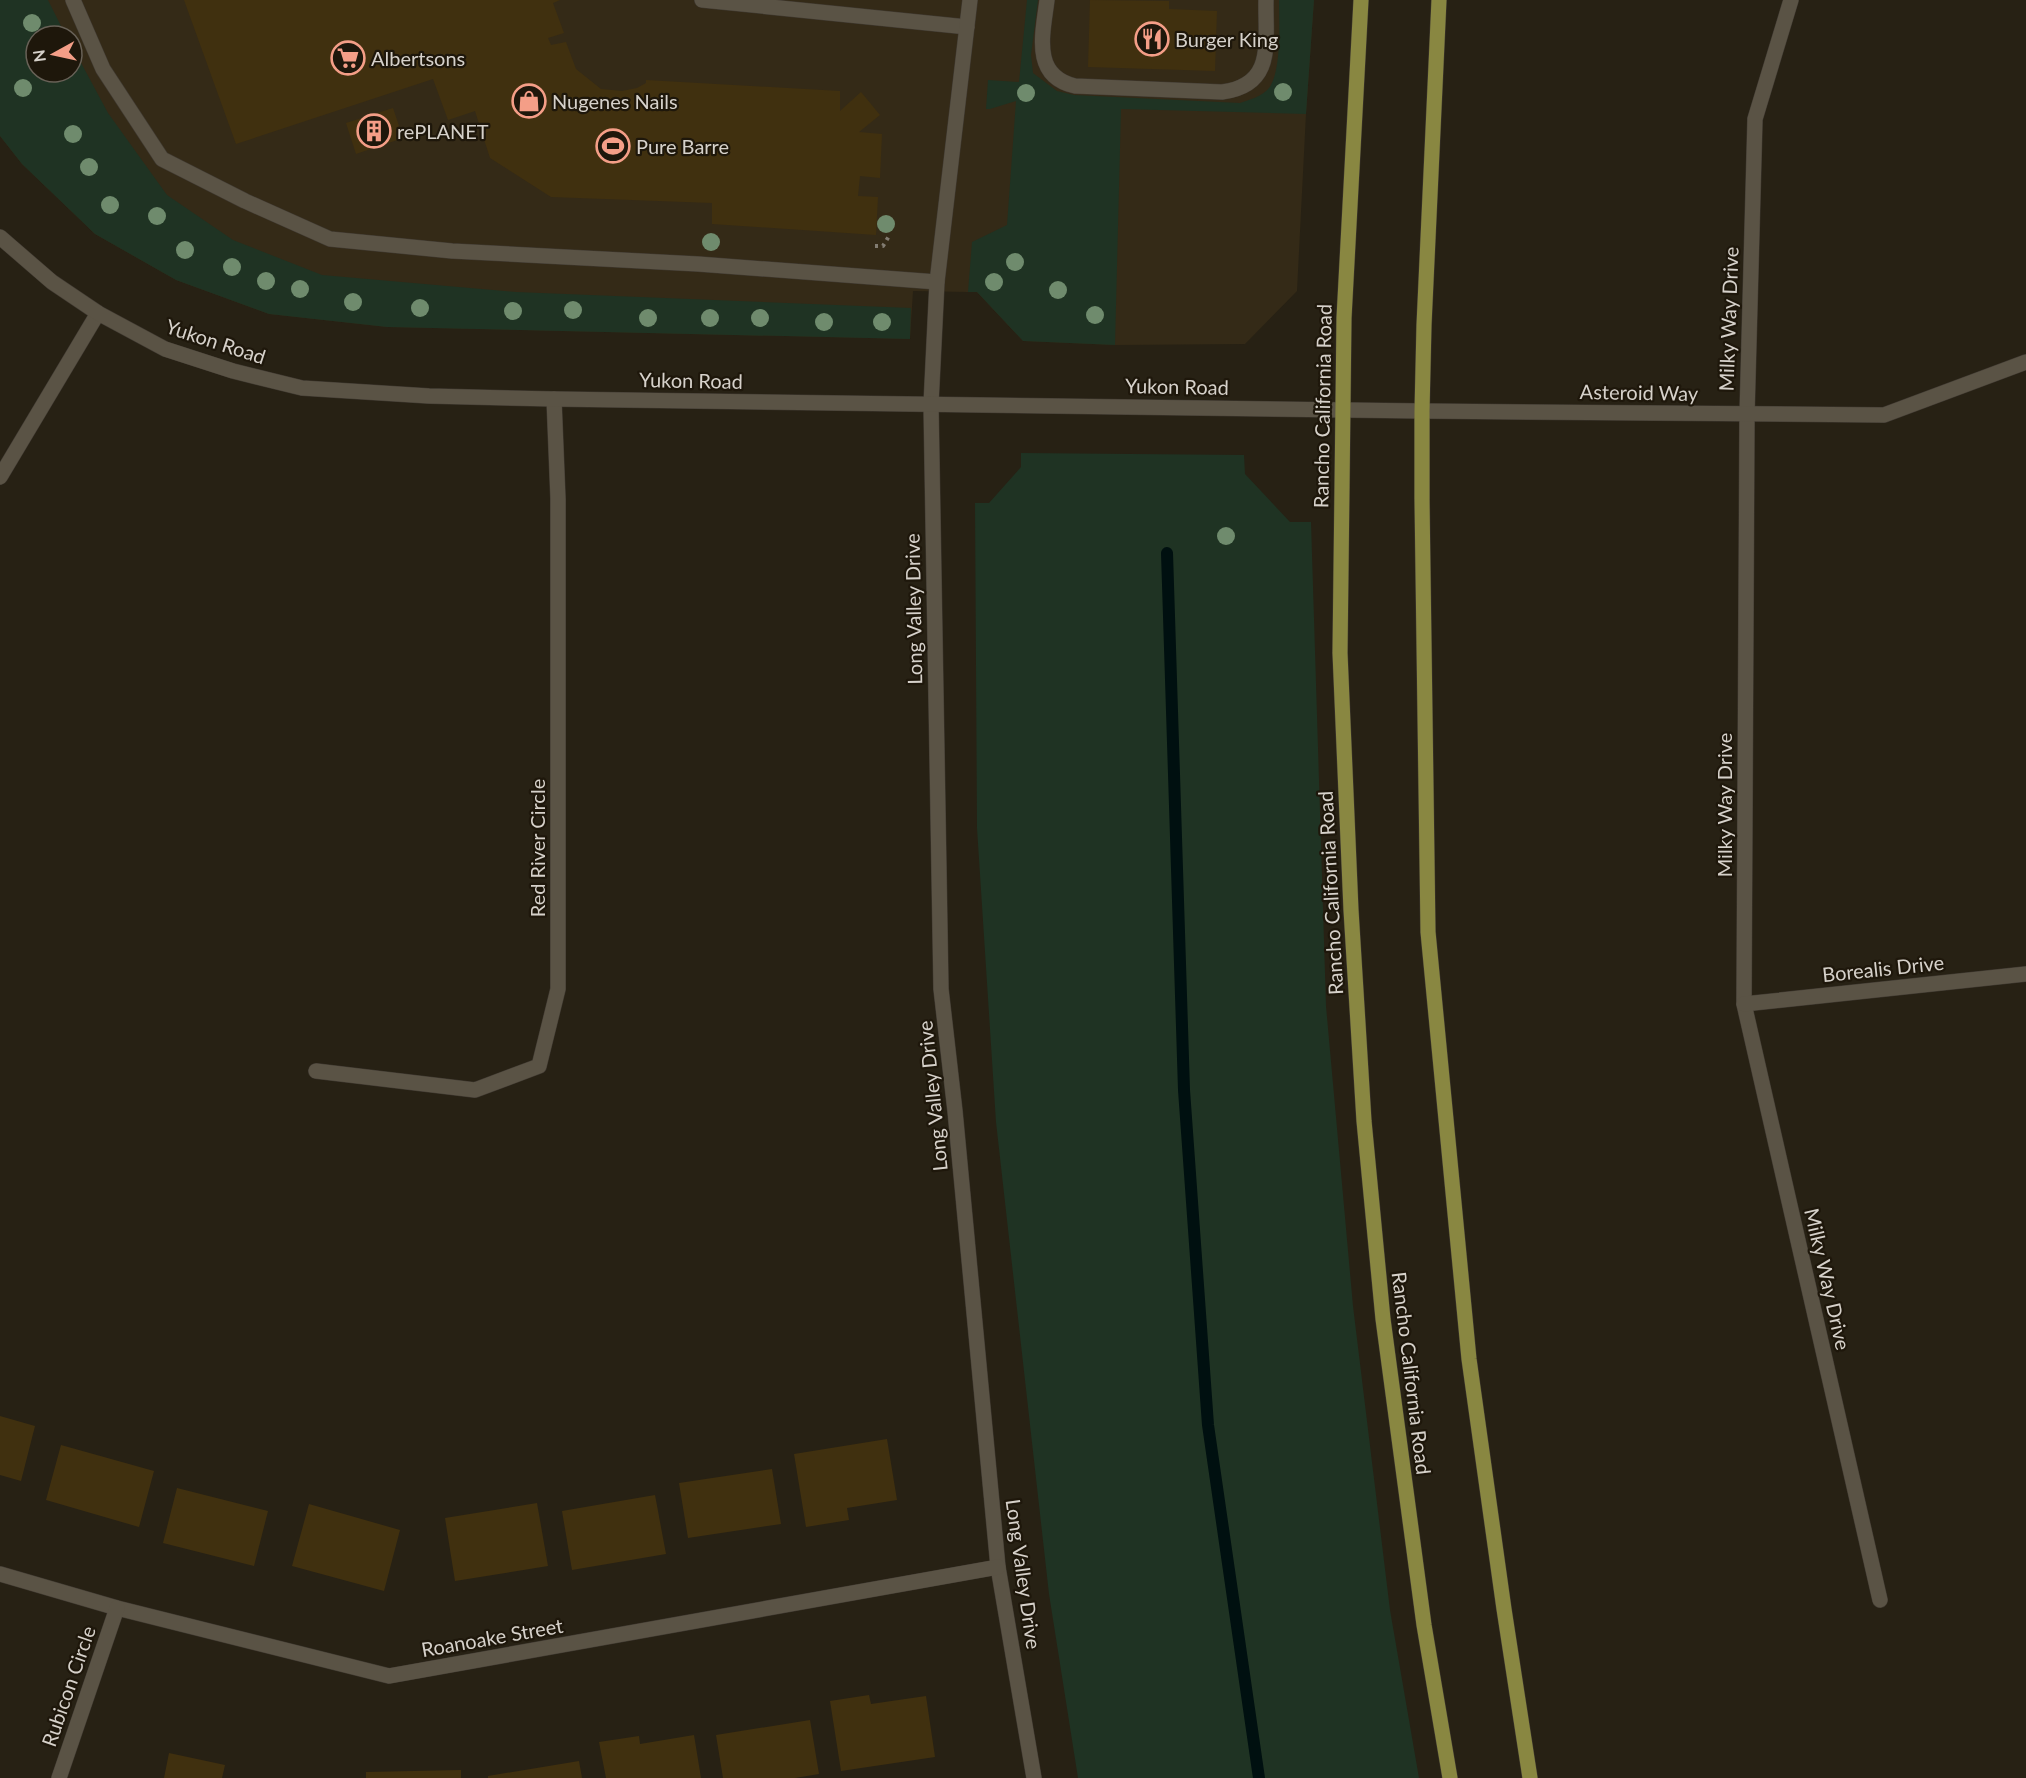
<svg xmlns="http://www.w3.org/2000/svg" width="2026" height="1778" viewBox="0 0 2026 1778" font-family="Lato,sans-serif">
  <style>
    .built { fill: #342a17; fill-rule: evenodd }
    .green { fill: #1f3323 }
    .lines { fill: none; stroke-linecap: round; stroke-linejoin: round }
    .stream { stroke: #001010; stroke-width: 12 }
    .building { fill: #40300f }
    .service-casing { stroke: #403a32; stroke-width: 16 }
    .minor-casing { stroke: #403a32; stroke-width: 16 }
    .tertiary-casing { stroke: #403a32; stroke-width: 16 }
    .primary-casing { stroke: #403a32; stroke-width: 16 }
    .path { stroke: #827c72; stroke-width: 4; stroke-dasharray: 3 4.5; stroke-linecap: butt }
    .service { stroke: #5a5345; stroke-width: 15 }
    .minor { stroke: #5a5345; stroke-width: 15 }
    .tertiary { stroke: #5a5345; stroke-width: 15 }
    .primary { stroke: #898741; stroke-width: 15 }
    .tree { fill: #6f8b6d }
    .labels { text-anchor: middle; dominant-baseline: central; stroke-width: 4.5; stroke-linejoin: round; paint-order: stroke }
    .poi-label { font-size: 20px; fill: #d6d1ca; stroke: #1e170b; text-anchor: start }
    .street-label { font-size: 20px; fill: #d6d1ca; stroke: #1e170b }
  </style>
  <rect width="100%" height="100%" fill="#272114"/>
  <path class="built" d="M 0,0 L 1314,0 L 1306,114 L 1297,291 L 1245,344 L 1115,345 L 1023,341 L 977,292 L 968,292 L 913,291 L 910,339 L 387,327 L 269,314 L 176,280 L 95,234 L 22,164 L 0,136 ZM 36,36 L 72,36 L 72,72 L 36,72 Z"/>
  <g class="green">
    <polygon points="0,0 48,0 66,36 36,36 36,72 72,72 72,46 108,113 167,195 233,240 322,275 516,292 911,308 910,339 387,327 269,314 176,280 95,234 22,164 0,136"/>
    <path d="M 1027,0 L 1038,0 L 1031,55 L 1033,73 L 1057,91 L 1074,95 L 1240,103 C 1249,100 1263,96 1269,88 C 1282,71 1279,21 1279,0 L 1314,0 L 1306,114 L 1121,109 L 1115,345 L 1023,341 L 977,292 L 968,292 L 972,242 L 1007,225 L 1016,101 L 990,109 L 986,109 L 988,80 L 1019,82 Z"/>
    <polygon points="1021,453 1244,455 1245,474 1290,522 1311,522 1326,1006 1353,1306 1390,1610 1419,1778 1078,1778 1049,1594 996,1122 977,828 975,503 989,503 1021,467"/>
  </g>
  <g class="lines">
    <polyline class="stream" points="1167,553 1184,1090 1208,1425 1259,1778"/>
  </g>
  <g class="building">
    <polygon points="184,0 560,0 553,3 564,33 548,38 551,45 566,42 576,69 601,89 622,91 637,88 646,83 646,80 840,91 840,111 861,92 880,115 859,132 882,134 880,178 860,176 858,196 878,197 876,235 712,224 712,203 551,197 490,158 475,111 448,120 433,79 236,144"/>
    <polygon points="1090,0 1169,1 1169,9 1217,11 1215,71 1088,67"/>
    <polygon points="393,108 403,138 356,154 346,123"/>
    <polygon points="0,1416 35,1426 21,1481 0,1475"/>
    <polygon points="887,1439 897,1500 847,1508 849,1520 806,1527 794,1454"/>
    <polygon points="61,1445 154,1471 139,1527 46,1500"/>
    <polygon points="772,1469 781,1524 688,1538 679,1483"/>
    <polygon points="177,1488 268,1511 254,1566 163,1543"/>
    <polygon points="655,1495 666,1554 572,1570 562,1511"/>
    <polygon points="537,1503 548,1566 455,1581 445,1518"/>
    <polygon points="309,1504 400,1530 384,1591 292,1566"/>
    <polygon points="869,1695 871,1704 926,1696 935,1757 841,1771 830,1701"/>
    <polygon points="810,1720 819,1774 795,1778 723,1778 716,1735"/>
    <polygon points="694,1735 701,1778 606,1778 599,1742 639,1736 640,1744"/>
    <polygon points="169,1753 225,1765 222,1778 164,1778"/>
    <polygon points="579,1761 582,1778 488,1778 488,1776"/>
    <polygon points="461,1770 461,1778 366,1778 366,1772"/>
  </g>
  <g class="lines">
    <defs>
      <g id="service">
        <polyline points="73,0 103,69 162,159 245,201 330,239 452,251 698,264 937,282"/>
        <polyline points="702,0 967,27"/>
        <path d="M 1047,0 C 1043,33 1031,76 1075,86 L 1222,92 C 1276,85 1265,42 1266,0"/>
        <polyline points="931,404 937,282 970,0"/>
      </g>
      <g id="minor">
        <polyline points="1791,0 1755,119 1747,415 1744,1004 1880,1600"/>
        <polyline points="931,404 941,989 955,1111 998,1567 1034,1778"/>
        <polyline points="1422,411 1884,415 2026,362"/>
        <polyline points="0,477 98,313"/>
        <polyline points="1744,1004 2026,974"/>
        <polyline points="316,1071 475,1090 539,1066 558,989 558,499 554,399"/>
        <polyline points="0,1574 117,1608 389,1676 998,1567"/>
        <polyline points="59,1778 117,1608"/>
      </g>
      <polyline id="tertiary" points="0,237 52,282 98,313 165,349 233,371 302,388 429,396 554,399 1422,411"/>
      <g id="primary">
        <polyline points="1361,0 1344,318 1342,488 1340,653 1351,910 1364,1121 1383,1319 1424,1625 1450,1778"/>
        <polyline points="1439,0 1424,325 1422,411 1422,499 1428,932 1469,1359 1504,1609 1530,1778"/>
      </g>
    </defs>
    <use href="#service" class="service-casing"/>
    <use href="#minor" class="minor-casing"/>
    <use href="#tertiary" class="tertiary-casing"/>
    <use href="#primary" class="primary-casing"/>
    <polyline class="path" points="875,246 883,246 889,236"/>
    <use href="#service" class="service"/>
    <use href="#minor" class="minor"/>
    <use href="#tertiary" class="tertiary"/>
    <use href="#primary" class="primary"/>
  </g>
  <g class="tree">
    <circle cx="32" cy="23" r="9"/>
    <circle cx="23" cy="88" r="9"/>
    <circle cx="1283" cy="92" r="9"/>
    <circle cx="1026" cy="93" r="9"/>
    <circle cx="73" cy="134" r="9"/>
    <circle cx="89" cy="167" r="9"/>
    <circle cx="110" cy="205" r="9"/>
    <circle cx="157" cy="216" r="9"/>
    <circle cx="886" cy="224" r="9"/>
    <circle cx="711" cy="242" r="9"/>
    <circle cx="185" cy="250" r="9"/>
    <circle cx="1015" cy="262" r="9"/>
    <circle cx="232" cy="267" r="9"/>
    <circle cx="266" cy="281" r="9"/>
    <circle cx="994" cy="282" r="9"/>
    <circle cx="300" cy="289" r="9"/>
    <circle cx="1058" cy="290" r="9"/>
    <circle cx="353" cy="302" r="9"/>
    <circle cx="420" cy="308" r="9"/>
    <circle cx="573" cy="310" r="9"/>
    <circle cx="513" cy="311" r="9"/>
    <circle cx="1095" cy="315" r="9"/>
    <circle cx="648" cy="318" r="9"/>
    <circle cx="710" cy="318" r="9"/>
    <circle cx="760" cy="318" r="9"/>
    <circle cx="824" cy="322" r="9"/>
    <circle cx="882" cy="322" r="9"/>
    <circle cx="1226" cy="536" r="9"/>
  </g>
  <defs>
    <symbol id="restaurant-ring" viewBox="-11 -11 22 22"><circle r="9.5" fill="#1e170b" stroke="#f49e87" stroke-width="1.5"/><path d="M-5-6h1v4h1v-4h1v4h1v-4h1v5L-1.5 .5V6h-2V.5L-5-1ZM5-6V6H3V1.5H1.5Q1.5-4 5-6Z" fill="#f49e87"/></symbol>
    <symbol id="supermarket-ring" viewBox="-11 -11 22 22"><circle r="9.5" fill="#1e170b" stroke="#f49e87" stroke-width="1.5"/><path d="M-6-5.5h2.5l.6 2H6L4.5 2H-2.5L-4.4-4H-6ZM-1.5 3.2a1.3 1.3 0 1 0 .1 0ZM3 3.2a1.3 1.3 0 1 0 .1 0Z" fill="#f49e87"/></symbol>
    <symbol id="shop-ring" viewBox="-11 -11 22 22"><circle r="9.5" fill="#1e170b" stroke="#f49e87" stroke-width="1.5"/><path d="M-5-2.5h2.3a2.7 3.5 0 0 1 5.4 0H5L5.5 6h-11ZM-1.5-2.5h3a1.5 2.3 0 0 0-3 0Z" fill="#f49e87"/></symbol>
    <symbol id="building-ring" viewBox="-11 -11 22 22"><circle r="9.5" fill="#1e170b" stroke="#f49e87" stroke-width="1.5"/><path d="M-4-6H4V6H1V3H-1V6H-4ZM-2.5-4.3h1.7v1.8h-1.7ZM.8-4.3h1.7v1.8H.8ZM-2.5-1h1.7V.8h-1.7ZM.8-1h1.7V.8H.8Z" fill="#f49e87"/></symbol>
    <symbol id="stadium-ring" viewBox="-11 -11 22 22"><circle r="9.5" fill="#1e170b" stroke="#f49e87" stroke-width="1.5"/><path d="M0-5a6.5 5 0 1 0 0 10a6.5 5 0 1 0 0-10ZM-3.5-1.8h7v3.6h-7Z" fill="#f49e87"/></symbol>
  </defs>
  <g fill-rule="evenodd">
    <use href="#restaurant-ring" x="1133" y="20" width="38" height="38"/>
    <use href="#supermarket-ring" x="329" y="39" width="38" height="38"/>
    <use href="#shop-ring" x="510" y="82" width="38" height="38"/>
    <use href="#building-ring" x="355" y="112" width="38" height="38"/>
    <use href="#stadium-ring" x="594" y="127" width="38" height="38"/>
  </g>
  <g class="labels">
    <g class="poi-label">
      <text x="1175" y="39">Burger King</text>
      <text x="371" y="58">Albertsons</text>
      <text x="552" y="101">Nugenes Nails</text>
      <text x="397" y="131">rePLANET</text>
      <text x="636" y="146">Pure Barre</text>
    </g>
    <g class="street-label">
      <text transform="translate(1728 319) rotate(-88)">Milky Way Drive</text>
      <text transform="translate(216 341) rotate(18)">Yukon Road</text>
      <text transform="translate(691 380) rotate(1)">Yukon Road</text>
      <text transform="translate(1177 386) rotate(1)">Yukon Road</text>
      <text transform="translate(1639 392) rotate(1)">Asteroid Way</text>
      <text transform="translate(1322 406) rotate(-89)">Rancho California Road</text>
      <text transform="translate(913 609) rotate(-91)">Long Valley Drive</text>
      <text transform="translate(1724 805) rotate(-90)">Milky Way Drive</text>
      <text transform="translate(537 848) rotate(-90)">Red River Circle</text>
      <text transform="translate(1330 893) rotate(-93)">Rancho California Road</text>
      <text transform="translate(1883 968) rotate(-6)">Borealis Drive</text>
      <text transform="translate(932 1096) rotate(-96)">Long Valley Drive</text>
      <text transform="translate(1828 1279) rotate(77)">Milky Way Drive</text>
      <text transform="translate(1412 1373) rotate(83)">Rancho California Road</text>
      <text transform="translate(1024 1574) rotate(82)">Long Valley Drive</text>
      <text transform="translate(492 1637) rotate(-10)">Roanoake Street</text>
      <text transform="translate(68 1686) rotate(-71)">Rubicon Circle</text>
    </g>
  </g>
  <g transform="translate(54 54) rotate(262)"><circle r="28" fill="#1e170b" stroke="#686157" stroke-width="1.5"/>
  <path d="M0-4.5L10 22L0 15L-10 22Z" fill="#f49e87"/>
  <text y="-9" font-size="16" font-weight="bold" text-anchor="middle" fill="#d6d1ca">N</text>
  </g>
</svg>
